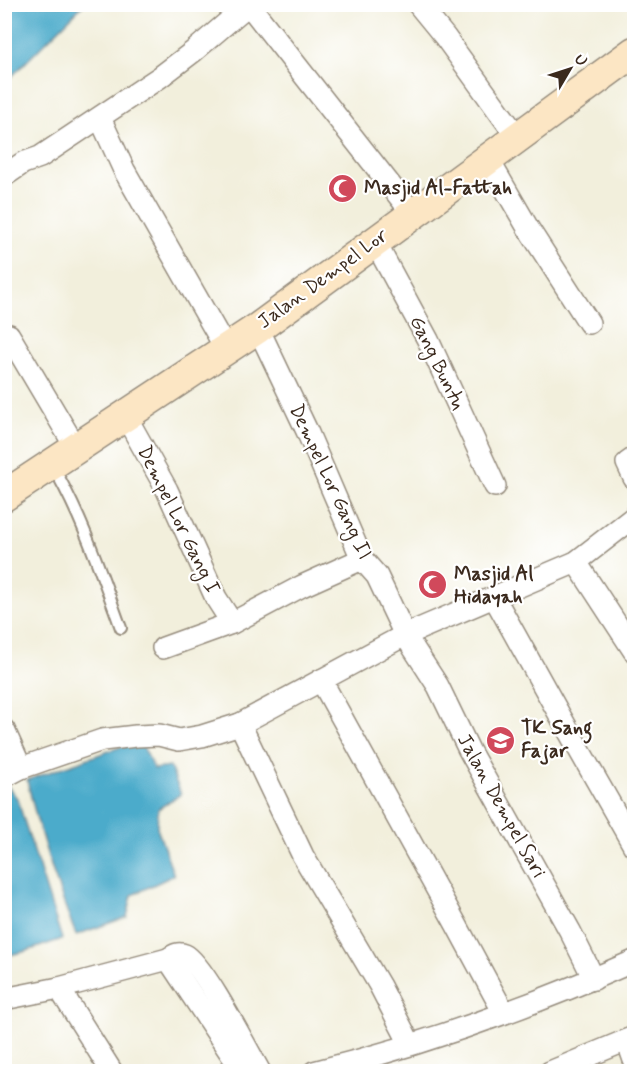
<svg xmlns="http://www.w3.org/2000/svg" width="639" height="1076" viewBox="0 0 639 1076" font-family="Mynerve,sans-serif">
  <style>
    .water { fill: #4cabcb; stroke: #446a74; stroke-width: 1.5 }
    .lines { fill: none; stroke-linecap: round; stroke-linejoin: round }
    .lane-casing { stroke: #968c7d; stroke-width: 14 }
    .street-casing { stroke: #968c7d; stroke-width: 24 }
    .secondary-casing { stroke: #968c7d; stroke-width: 33 }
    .lane { stroke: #fff; stroke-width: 10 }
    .street { stroke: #fff; stroke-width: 21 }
    .secondary { stroke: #fce6c4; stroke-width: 30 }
    .labels { text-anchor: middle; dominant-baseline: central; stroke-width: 4.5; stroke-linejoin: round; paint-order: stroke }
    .poi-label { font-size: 20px; font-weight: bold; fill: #3b2a1e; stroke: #fff; text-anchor: start }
    .street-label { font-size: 20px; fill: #3b2a1e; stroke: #fff }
  </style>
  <rect width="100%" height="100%" fill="#fff"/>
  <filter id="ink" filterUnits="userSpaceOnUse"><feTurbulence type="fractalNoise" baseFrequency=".0167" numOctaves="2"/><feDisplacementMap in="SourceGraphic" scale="12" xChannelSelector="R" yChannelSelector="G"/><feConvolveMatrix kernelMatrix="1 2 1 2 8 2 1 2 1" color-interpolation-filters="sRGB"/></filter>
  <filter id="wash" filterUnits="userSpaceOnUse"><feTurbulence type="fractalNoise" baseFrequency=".008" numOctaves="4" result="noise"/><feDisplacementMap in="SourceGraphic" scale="24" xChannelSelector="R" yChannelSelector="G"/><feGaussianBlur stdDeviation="1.35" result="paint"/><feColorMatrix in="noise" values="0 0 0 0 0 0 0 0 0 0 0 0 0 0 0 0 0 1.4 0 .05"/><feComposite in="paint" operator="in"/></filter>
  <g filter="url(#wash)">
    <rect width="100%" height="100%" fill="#f2efdc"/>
    <g class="water">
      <polygon points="5,4 83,5 5,83 4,5"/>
      <path d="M 140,740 L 154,769 L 170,767 L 181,794 L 158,809 L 157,828 L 174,875 L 132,895 L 127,917 L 76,935 C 56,884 39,833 27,780 Z"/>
      <polygon points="4,784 6,784 17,798 62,939 27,951 5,956"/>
    </g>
  </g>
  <g filter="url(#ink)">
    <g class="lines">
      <defs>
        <path id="lane" d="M 52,465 C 82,516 101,573 121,628"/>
        <g id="street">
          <polyline points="418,4 445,37 518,138"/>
          <polyline points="249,5 413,214"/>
          <polyline points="100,118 124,170 226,349"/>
          <polyline points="488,159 528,228 589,323"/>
          <polyline points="4,176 23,163 40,157 160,77 194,51 249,4"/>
          <polyline points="375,242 428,340 495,486"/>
          <polyline points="258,328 307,431 362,559 377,576 405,635 438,686 469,750 570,931 594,979"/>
          <polyline points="9,335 76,448"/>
          <polyline points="125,415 167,490 216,598 232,623"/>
          <polyline points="634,458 627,463 634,478"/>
          <polyline points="576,562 634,651"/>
          <polyline points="494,597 573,739 634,846"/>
          <polyline points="163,648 232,623 302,586 362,559"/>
          <polyline points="321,680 456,924 504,1013"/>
          <polyline points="240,724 303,856 380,986 410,1044"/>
          <polyline points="4,730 21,768"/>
          <polyline points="4,777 21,768 102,740 136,736 159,735 179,740 202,736 240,724 405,635 576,562 634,517"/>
          <polyline points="168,959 243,1072"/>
          <polyline points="59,988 112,1072"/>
          <path d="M 4,999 L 59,988 L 168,959 C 174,955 178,952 185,955 C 202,962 248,1051 260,1072"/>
          <polyline points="627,1040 634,1060"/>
          <path d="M 314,1072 C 422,1045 532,1006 634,961"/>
          <polyline points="550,1072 634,1037"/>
        </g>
        <polyline id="secondary" points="4,496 258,328 634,52"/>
      </defs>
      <use href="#lane" class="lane-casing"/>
      <use href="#street" class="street-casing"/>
      <use href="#secondary" class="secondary-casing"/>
      <use href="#lane" class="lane"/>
      <use href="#street" class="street"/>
      <use href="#secondary" class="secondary"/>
    </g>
  </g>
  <defs>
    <symbol id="mosque-disc" viewBox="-11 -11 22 22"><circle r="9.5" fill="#d1495b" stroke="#fff"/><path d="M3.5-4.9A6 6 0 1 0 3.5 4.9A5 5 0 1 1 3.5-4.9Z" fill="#fff"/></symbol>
    <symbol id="school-disc" viewBox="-11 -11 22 22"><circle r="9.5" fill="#d1495b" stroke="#fff"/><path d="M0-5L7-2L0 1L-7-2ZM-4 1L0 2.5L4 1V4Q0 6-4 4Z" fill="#fff"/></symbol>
  </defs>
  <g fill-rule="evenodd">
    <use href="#mosque-disc" x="326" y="172" width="33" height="33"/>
    <use href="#mosque-disc" x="416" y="568" width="33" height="33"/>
    <use href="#school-disc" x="484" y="724" width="33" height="33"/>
  </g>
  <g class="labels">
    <g class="poi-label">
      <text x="364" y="188">Masjid Al-Fattah</text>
      <text x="454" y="574">Masjid Al<tspan x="454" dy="23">Hidayah</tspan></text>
      <text x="521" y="728">TK Sang<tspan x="521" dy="23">Fajar</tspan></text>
    </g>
    <g class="street-label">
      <text transform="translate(323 279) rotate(-36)">Jalan Dempel Lor</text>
      <text transform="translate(437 363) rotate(64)">Gang Buntu</text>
      <text transform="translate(330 482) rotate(65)">Dempel Lor Gang II</text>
      <text transform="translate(178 520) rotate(64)">Dempel Lor Gang I</text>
      <text transform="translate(501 806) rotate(61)">Jalan Dempel Sari</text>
    </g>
  </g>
  <rect width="639" height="1076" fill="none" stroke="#fff" stroke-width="24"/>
  <g transform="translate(570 69) rotate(51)" stroke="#ffffff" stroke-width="4.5" paint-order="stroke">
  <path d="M0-4.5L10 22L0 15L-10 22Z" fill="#3b2a1e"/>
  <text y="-9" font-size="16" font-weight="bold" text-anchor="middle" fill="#3b2a1e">U</text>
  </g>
</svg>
